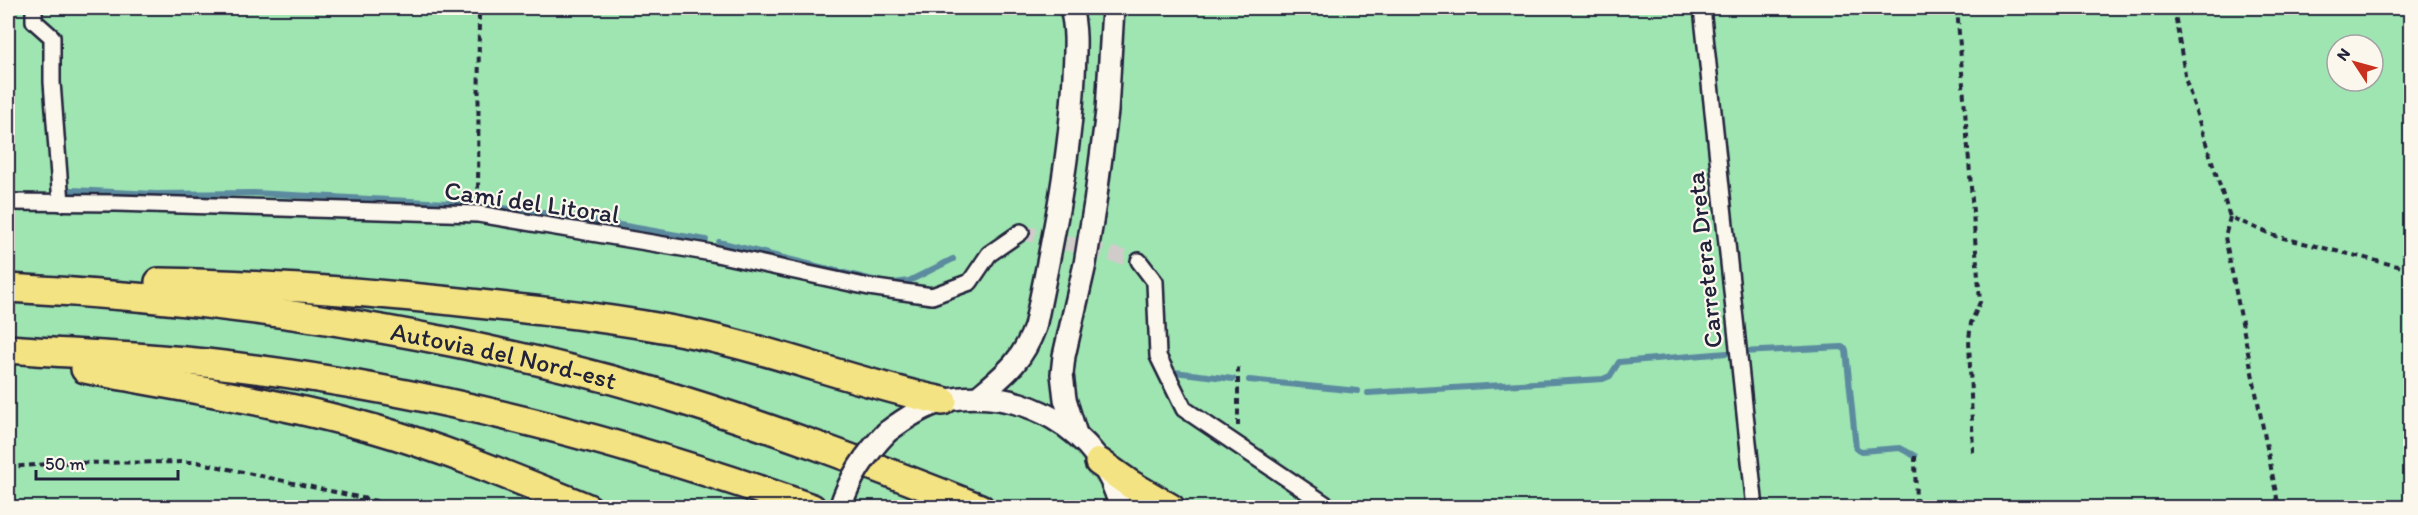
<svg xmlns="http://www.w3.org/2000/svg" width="2418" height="515" viewBox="0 0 2418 515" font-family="Itim,sans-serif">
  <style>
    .green { fill: #9ee5b2; stroke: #608476; stroke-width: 1.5; fill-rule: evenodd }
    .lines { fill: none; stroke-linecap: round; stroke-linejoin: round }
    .stream { stroke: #5c8b9f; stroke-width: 6 }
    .minor-tunnel { stroke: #d0ccc9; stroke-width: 15; stroke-dasharray: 15 8; stroke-linecap: butt }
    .minor-casing { stroke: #22223b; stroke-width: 20 }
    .secondary-casing { stroke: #22223b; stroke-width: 26 }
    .motorway-casing { stroke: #22223b; stroke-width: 32 }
    .path { stroke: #22223b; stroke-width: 4; stroke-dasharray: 6 4.5; stroke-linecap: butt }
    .minor { stroke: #fbf7ec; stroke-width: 15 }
    .secondary { stroke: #fbf7ec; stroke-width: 21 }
    .motorway { stroke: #f4e382; stroke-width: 27 }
    .secondary-bridge-casing { stroke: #22223b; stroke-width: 26; stroke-linecap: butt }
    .secondary-bridge { stroke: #fbf7ec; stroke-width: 21 }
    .labels { text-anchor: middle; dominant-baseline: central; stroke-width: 4.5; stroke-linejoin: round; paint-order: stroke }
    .street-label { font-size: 26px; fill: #22223b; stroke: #fbf7ec }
  </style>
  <rect width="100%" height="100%" fill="#fbf7ec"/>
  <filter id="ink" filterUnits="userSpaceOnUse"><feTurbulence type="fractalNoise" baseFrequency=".0167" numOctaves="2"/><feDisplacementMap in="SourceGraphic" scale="12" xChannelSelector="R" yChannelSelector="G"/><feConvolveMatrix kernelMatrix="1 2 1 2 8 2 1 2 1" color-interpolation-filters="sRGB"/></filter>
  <g filter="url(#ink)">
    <path class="green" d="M 8,8 L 2410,8 L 2410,507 L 8,507 ZM 2337,45 L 2373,45 L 2373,81 L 2337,81 Z"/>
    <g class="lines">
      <g class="stream">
        <polyline points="71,190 156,194 254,193 467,204"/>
        <polyline points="485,206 568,216 706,240"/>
        <polyline points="719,242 877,281"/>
        <polyline points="887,284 909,281 953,259"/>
        <polyline points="1741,352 1842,347 1846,350 1856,448 1861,451 1900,448 1915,456"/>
        <polyline points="1174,372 1233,379"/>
        <polyline points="1249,380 1358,391"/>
        <polyline points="1368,393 1603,379 1610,376 1619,362 1727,353"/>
      </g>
      <polyline class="minor-tunnel" points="1021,232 1139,261"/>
      <defs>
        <g id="minor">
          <polyline points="34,8 34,21 52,37 52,82 61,203"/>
          <polyline points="1702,8 1755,508"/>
          <polyline points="8,202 116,203 478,214 712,253 869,287 932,296 970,282 989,254 1021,232"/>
          <polyline points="1139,261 1155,282 1158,356 1184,409 1331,508"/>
        </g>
        <g id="secondary">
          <path d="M 978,397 C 1005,374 1022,362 1035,327 C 1052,244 1070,161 1074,76 C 1075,53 1077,30 1071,8"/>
          <path d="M 887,432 C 904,419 922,407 943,401 C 1017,383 1104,430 1120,508"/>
          <polyline points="1076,434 1065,399 1062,374 1064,356 1085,264 1095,203 1107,111 1113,8"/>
        </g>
        <g id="motorway">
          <path d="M 159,282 C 263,284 367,292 470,303 C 545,311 620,319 694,334 C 778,351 859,384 943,401"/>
          <path id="s1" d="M 8,288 C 224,299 439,330 648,390 C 761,423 871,465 980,508"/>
          <path d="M 8,349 C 74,354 140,356 206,363 C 413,386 617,438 812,508"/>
          <path d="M 85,369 C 182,388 280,402 375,429 C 448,450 518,480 588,508"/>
          <polyline points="1099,462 1130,484 1171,508"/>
        </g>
      </defs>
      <use href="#minor" class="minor-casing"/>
      <use href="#secondary" class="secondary-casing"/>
      <use href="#motorway" class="motorway-casing"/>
      <g class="path">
        <polyline points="1957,8 1980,302 1971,323 1969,339 1973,452"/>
        <polyline points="2174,8 2186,81 2230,217 2275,236 2410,269"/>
        <polyline points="478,199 479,8"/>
        <polyline points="2230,217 2225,237 2279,508"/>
        <polyline points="1238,426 1238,367"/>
        <polyline points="1915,456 1916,508"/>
        <polyline points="8,467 64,463 197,462 408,508"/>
      </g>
      <use href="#minor" class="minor"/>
      <use href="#secondary" class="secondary"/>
      <use href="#motorway" class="motorway"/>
      <defs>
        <path id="secondary-bridge" d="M 840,508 C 850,477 865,455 887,432"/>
      </defs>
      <use href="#secondary-bridge" class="secondary-bridge-casing"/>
      <use href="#secondary-bridge" class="secondary-bridge"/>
    </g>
  </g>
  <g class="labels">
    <g class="street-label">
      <text transform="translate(532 202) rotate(8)">Camí del Litoral</text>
      <text transform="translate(1704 260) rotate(-96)">Carretera Dreta</text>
      <text stroke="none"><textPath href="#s1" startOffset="501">Autovia del Nord-est</textPath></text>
    </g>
  </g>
  <rect width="2418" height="515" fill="none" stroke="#fbf7ec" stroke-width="30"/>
  <rect x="15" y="15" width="2388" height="485" fill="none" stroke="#22223b" stroke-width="2" filter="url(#ink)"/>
  <g transform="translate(2355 63) rotate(306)"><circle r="28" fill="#fbf7ec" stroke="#a4a2a5" stroke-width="1.5"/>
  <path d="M0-4.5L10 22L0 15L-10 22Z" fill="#c8321e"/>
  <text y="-9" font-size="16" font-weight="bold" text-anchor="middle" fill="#22223b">N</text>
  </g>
  <path d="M36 470v9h142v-9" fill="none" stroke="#22223b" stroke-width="3"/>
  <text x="45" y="470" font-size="18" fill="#22223b" stroke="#fbf7ec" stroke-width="4.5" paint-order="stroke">50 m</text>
</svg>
